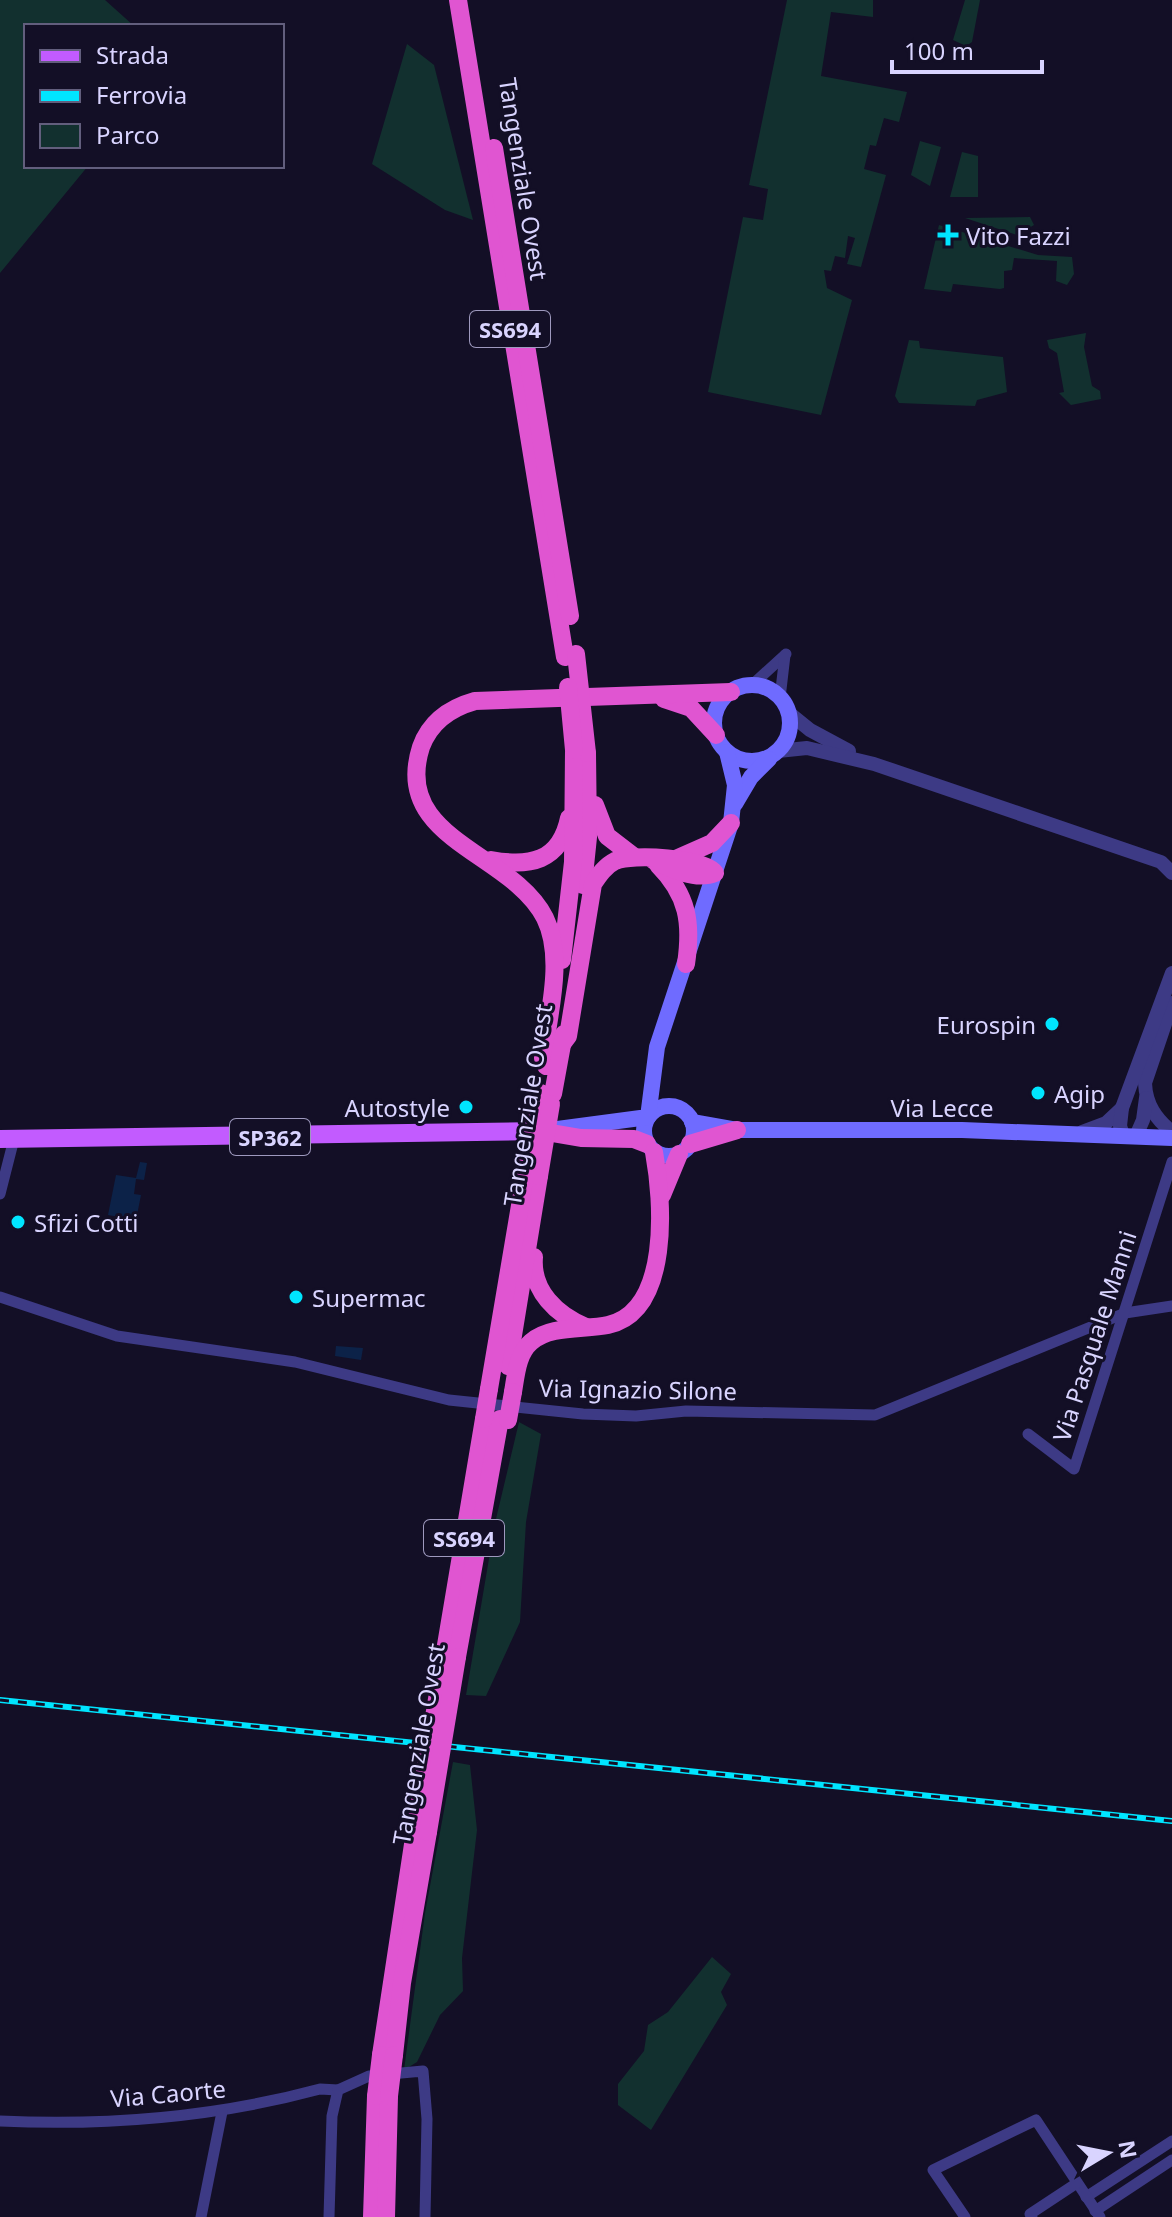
<svg xmlns="http://www.w3.org/2000/svg" width="1172" height="2217" viewBox="0 0 1172 2217" font-family="'Noto Sans',sans-serif">
  <style>
    .green { fill: #12302f }
    .water { fill: #0c2248 }
    .lines { fill: none; stroke-linecap: round; stroke-linejoin: round }
    .minor { stroke: #3d3a85; stroke-width: 11 }
    .tertiary { stroke: #3d3a85; stroke-width: 14 }
    .secondary { stroke: #6f6bff; stroke-width: 16 }
    .primary { stroke: #c25bff; stroke-width: 18 }
    .trunk { stroke: #e055d1; stroke-width: 18 }
    .rail-casing { stroke: #00e5ff; stroke-width: 6 }
    .rail { stroke: #130f26; stroke-width: 3; stroke-dasharray: 9; stroke-linecap: butt }
    .trunk-bridge { stroke: #e055d1; stroke-width: 18 }
    .poi-dot { fill: #00e5ff; stroke: #130f26; stroke-width: 3 }
    .labels { text-anchor: middle; dominant-baseline: central; stroke-width: 6; stroke-linejoin: round; paint-order: stroke }
    .shield { fill: #130f26; stroke: #9e99be; stroke-width: 2 }
    .shield-label { font-size: 22px; font-weight: bold; fill: #d9d4ff }
    .street-label { font-size: 24px; fill: #d9d4ff; stroke: #130f26 }
    .poi-label { font-size: 24px; fill: #d9d4ff; stroke: #130f26; text-anchor: start }
  </style>
  <rect width="100%" height="100%" fill="#130f26"/>
  <g class="green">
    <polygon points="0,0 105,0 134,26 26,26 26,166 88,166 0,273"/>
    <polygon points="787,0 873,0 873,17 831,12 821,76 907,92 899,122 884,118 876,146 870,145 864,169 886,175 861,267 847,264 855,238 848,236 845,258 835,256 831,271 824,270 827,288 852,300 821,415 708,392 743,217 763,220 768,189 749,185"/>
    <polygon points="965,0 980,0 972,42 966,46 953,40"/>
    <polygon points="407,44 434,65 473,220 445,210 372,164"/>
    <polygon points="920,141 941,147 930,186 911,175"/>
    <polygon points="962,152 978,156 978,197 950,197"/>
    <polygon points="1030,217 1034,225 1017,235 965,218"/>
    <polygon points="939,225 1038,255 1072,257 1074,274 1067,285 1056,281 1057,261 1014,258 1012,270 1004,271 1004,288 1000,289 953,284 951,292 924,289"/>
    <polygon points="1086,333 1084,347 1092,386 1100,391 1101,399 1071,405 1059,393 1064,392 1057,353 1049,348 1047,340"/>
    <polygon points="909,340 919,341 920,348 1003,357 1007,392 977,400 975,406 899,403 895,396"/>
    <polygon points="519,1422 541,1434 526,1522 520,1622 486,1696 466,1695 495,1523"/>
    <polygon points="453,1762 470,1765 477,1830 462,1958 463,1991 440,2015 417,2062 404,2070 425,1913"/>
    <polygon points="712,1957 731,1974 721,1992 727,2005 651,2130 618,2105 618,2084 644,2051 648,2025 668,2012"/>
  </g>
  <g class="water">
    <polygon points="140,1162 147,1163 144,1180 136,1179 134,1194 141,1195 136,1220 108,1215 116,1175 136,1178"/>
    <polygon points="336,1346 363,1348 361,1360 335,1356"/>
  </g>
  <g class="lines">
    <g class="minor">
      <polyline points="752,685 786,654"/>
      <polyline points="780,698 785,655"/>
      <polyline points="0,1194 14,1139"/>
      <polyline points="0,1297 117,1336 295,1362 449,1400 583,1414 636,1416 686,1411 875,1415 1125,1313 1172,1306"/>
      <polyline points="1028,1434 1074,1469 1172,1162"/>
      <path d="M 0,2121 C 108,2126 216,2117 320,2089 L 338,2090"/>
      <polyline points="1086,2197 1172,2141"/>
      <polyline points="1095,2211 1172,2160"/>
      <polyline points="201,2217 222,2112"/>
      <polyline points="329,2217 332,2116 338,2090 369,2076 423,2071 427,2119 425,2217"/>
      <polyline points="965,2217 933,2170 1036,2120 1100,2217"/>
      <polyline points="1032,2217 1030,2214 1077,2183"/>
    </g>
    <g class="tertiary">
      <polyline points="789,713 810,730 849,751"/>
      <polyline points="778,751 807,748 874,764 1161,862 1172,873"/>
      <path d="M 1172,1003 L 1145,1083 C 1146,1105 1156,1119 1172,1132"/>
      <polyline points="1082,1132 1106,1123 1122,1108"/>
      <polyline points="1123,1135 1120,1126 1122,1108 1172,973"/>
      <polyline points="1136,1136 1143,1120 1146,1098"/>
    </g>
    <g class="secondary">
      <circle cx="752" cy="723" r="38"/>
      <polyline points="735,804 751,777 769,759"/>
      <circle cx="669" cy="1131" r="25"/>
      <polyline points="692,1122 737,1130 962,1130 1172,1138"/>
      <polyline points="550,1130 648,1117 657,1047 731,823 735,785 727,752"/>
    </g>
    <polyline class="primary" points="0,1139 540,1131"/>
    <g class="trunk">
      <polyline points="458,0 565,657"/>
      <polyline points="494,148 570,616"/>
      <polyline points="664,699 691,708 716,735"/>
      <polyline points="595,805 607,836 633,856"/>
      <polyline points="678,858 712,843 731,823"/>
      <path d="M 491,860 C 529,867 560,862 569,818"/>
      <path d="M 658,865 C 688,895 692,923 686,964"/>
      <polyline points="583,885 588,837 587,753"/>
      <polyline points="562,960 573,862 574,752"/>
      <path d="M 562,1044 L 568,1036 L 593,884 C 599,875 605,866 615,861 C 632,853 705,858 715,873 C 696,881 671,869 653,860"/>
      <path d="M 546,1066 L 543,1058 C 548,1016 565,958 545,918 C 512,852 391,840 421,747 C 430,722 450,708 475,701 L 731,692"/>
      <polyline points="553,1094 564,1034"/>
      <polyline points="540,1131 581,1138 634,1139 647,1144"/>
      <polyline points="690,1144 737,1130"/>
      <polyline points="662,1195 679,1154"/>
      <path d="M 534,1257 C 531,1291 557,1315 586,1327"/>
      <polyline points="508,1366 539,1176"/>
      <polyline points="489,1389 525,1176"/>
      <path d="M 513,1392 C 516,1375 517,1354 531,1342 C 550,1325 584,1330 608,1325 C 671,1311 663,1201 654,1152"/>
      <polyline points="444,1657 484,1419"/>
      <polyline points="457,1657 500,1419"/>
      <polyline points="381,2055 415,1831"/>
      <polyline points="394,2055 402,1983 428,1832"/>
      <polyline points="372,2217 376,2096"/>
      <polyline points="386,2217 389,2096"/>
    </g>
    <defs>
      <polyline id="rail" points="0,1700 1172,1821"/>
    </defs>
    <use href="#rail" class="rail-casing"/>
    <use href="#rail" class="rail"/>
    <g class="trunk-bridge">
      <polyline points="576,654 587,753"/>
      <polyline points="568,687 574,750"/>
      <polyline points="525,1176 541,1093"/>
      <polyline points="539,1176 551,1104"/>
      <polyline points="484,1419 489,1389"/>
      <polyline points="508,1420 513,1392"/>
      <polyline points="415,1831 444,1657"/>
      <polyline points="428,1832 457,1657"/>
      <polyline points="376,2096 381,2055"/>
      <polyline points="389,2096 394,2055"/>
    </g>
  </g>
  <g class="poi-dot">
    <path d="M944 223h8v8h8v8h-8v8h-8v-8h-8v-8h8z"/>
    <circle cx="1052" cy="1024" r="8"/>
    <circle cx="1038" cy="1093" r="8"/>
    <circle cx="466" cy="1107" r="8"/>
    <circle cx="18" cy="1222" r="8"/>
    <circle cx="296" cy="1297" r="8"/>
  </g>
  <g class="labels">
    <g class="shield">
      <rect x="470" y="311" width="80" height="36" rx="6"/>
      <rect x="230" y="1119" width="80" height="36" rx="6"/>
      <rect x="424" y="1520" width="80" height="36" rx="6"/>
    </g>
    <g class="shield-label">
      <text x="510" y="329">SS694</text>
      <text x="270" y="1137">SP362</text>
      <text x="464" y="1538">SS694</text>
    </g>
    <g class="street-label">
      <text transform="translate(524 179) rotate(81)">Tangenziale Ovest</text>
      <text transform="translate(527 1105) rotate(-81)">Tangenziale Ovest</text>
      <text x="942" y="1107">Via Lecce</text>
      <text transform="translate(1094 1336) rotate(-72)">Via Pasquale Manni</text>
      <text transform="translate(638 1389) rotate(1)">Via Ignazio Silone</text>
      <text transform="translate(418 1744) rotate(-80)">Tangenziale Ovest</text>
      <text transform="translate(168 2093) rotate(-5)">Via Caorte</text>
    </g>
    <g class="poi-label">
      <text x="966" y="235">Vito Fazzi</text>
      <text x="1036" y="1024" text-anchor="end">Eurospin</text>
      <text x="1054" y="1093">Agip</text>
      <text x="450" y="1107" text-anchor="end">Autostyle</text>
      <text x="34" y="1222">Sfizi Cotti</text>
      <text x="312" y="1297">Supermac</text>
    </g>
  </g>
  <rect x="24" y="24" width="260" height="144" fill="#130f26" stroke="#625e7d" stroke-width="2"/>
  <rect x="40" y="50" width="40" height="12" fill="#c25bff" stroke="#625e7d" stroke-width="2"/>
  <text x="96" y="64" font-size="24" fill="#d9d4ff">Strada</text>
  <rect x="40" y="90" width="40" height="12" fill="#00e5ff" stroke="#625e7d" stroke-width="2"/>
  <text x="96" y="104" font-size="24" fill="#d9d4ff">Ferrovia</text>
  <rect x="40" y="124" width="40" height="24" fill="#12302f" stroke="#625e7d" stroke-width="2"/>
  <text x="96" y="144" font-size="24" fill="#d9d4ff">Parco</text>
  <g transform="translate(1108 2153) rotate(80)" stroke="#130f26" stroke-width="6" paint-order="stroke">
  <path d="M0-6L14 30L0 20L-14 30Z" fill="#d9d4ff"/>
  <text y="-12" font-size="22" font-weight="bold" text-anchor="middle" fill="#d9d4ff">N</text>
  </g>
  <path d="M892 60v12h150v-12" fill="none" stroke="#d9d4ff" stroke-width="4"/>
  <text x="904" y="60" font-size="24" fill="#d9d4ff" stroke="#130f26" stroke-width="6" paint-order="stroke">100 m</text>
</svg>
